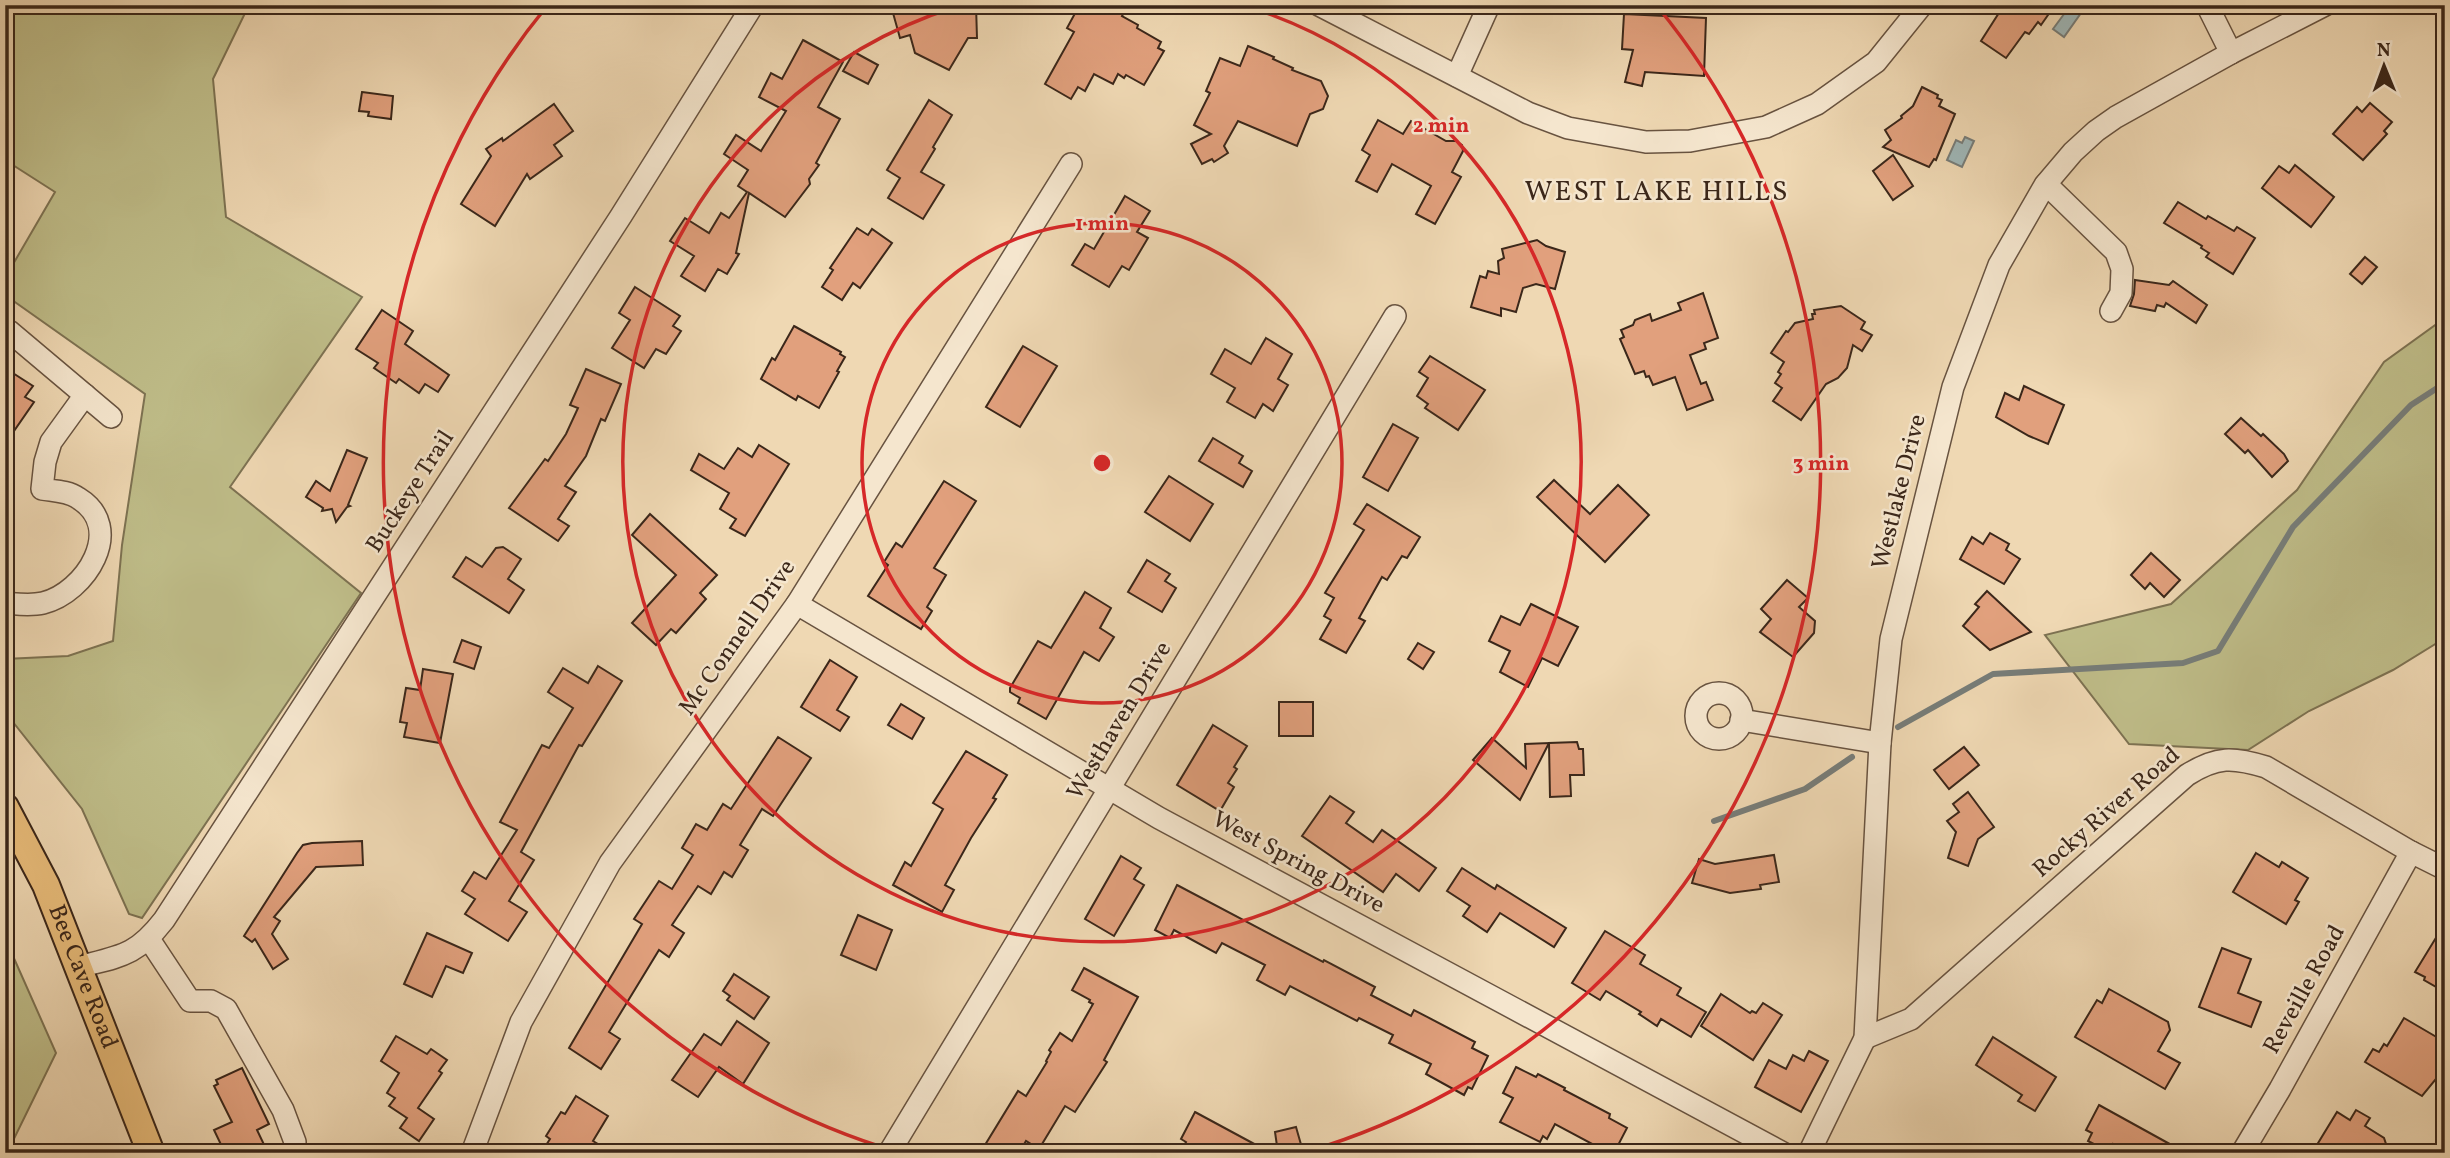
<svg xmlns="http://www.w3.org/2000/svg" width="2450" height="1158" viewBox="0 0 2450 1158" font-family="Vollkorn,serif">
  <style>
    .green { fill: #bfbd89; stroke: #7d7252; stroke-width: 2 }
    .water { fill: #9fb7b8; stroke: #777d79; stroke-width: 2 }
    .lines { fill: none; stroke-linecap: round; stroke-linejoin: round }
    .stream { stroke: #777d79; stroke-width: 6 }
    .building { fill: #e1a07d; stroke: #3b271a; stroke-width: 2 }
    .minor-casing { stroke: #685340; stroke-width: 24 }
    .major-casing { stroke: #3b271a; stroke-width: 30 }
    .minor { stroke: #f5e6ce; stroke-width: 21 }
    .major { stroke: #e8bc7a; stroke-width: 26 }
    .ring { fill: none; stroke: #d62828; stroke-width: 3.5 }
    .labels { text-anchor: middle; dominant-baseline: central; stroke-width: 5; stroke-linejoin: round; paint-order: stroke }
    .street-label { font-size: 24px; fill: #3b271a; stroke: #f5e6ce }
    .quarter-label { font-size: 28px; letter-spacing: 2px; fill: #3b271a; stroke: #f5e6ce }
    .centre { fill: #d62828; stroke: #f5e6ce; stroke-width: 3.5 }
    .ring-label { font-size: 21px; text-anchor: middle; font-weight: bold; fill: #d62828; stroke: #f5e6ce; stroke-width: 5; stroke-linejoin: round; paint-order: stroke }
  </style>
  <rect width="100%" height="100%" fill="#efd8b3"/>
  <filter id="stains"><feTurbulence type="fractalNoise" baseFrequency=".00286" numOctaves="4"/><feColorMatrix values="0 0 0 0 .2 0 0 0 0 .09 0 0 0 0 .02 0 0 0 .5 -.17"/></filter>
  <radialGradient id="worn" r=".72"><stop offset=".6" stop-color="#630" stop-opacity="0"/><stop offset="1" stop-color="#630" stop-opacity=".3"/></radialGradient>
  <g class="green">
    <polygon points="5,5 249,5 213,79 226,217 362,297 230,487 361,593 142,918 129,914 82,809 5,712 5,659 68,656 113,641 122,545 145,394 5,295 5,278 55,192 5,160"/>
    <polygon points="2445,318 2445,638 2393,670 2309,711 2248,750 2129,744 2045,635 2171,604 2297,490 2384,362"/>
    <polygon points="5,938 56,1053 7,1153 5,1153"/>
  </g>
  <g class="water">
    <polygon points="2070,6 2081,13 2064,37 2053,29"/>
    <polygon points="1965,137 1974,141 1962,167 1947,160 1956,140 1962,143"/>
  </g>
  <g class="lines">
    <g class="stream">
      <polyline points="1898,727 1993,674 2183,663 2218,651 2293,527 2411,405 2445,383"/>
      <polyline points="1714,821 1805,789 1852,757"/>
    </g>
  </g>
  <g class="building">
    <polygon points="895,5 976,5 977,38 968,38 949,70 915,53 910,35 900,38 893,13 896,12"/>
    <polygon points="1097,5 1128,5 1122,16 1138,25 1137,28 1161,42 1158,48 1164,51 1144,85 1126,75 1124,78 1118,74 1113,84 1094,74 1085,91 1078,87 1071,99 1045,84 1074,32 1067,28 1079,6 1094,12"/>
    <polygon points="2004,5 2055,5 2041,25 2038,22 2029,34 2025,32 2006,58 1981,41"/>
    <polygon points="1624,14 1706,18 1704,76 1645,72 1642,86 1625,82 1633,50 1622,49"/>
    <polygon points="803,40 843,62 818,107 840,119 816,163 819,165 809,179 810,184 785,217 749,193 736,253 739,254 727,274 718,269 705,291 681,276 694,256 670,241 685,218 709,233 721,213 729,218 747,192 738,186 748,170 724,154 736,135 761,151 786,111 759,97 771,73 782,79"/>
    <polygon points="1248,46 1274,57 1273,59 1293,68 1292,70 1321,81 1328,96 1323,109 1310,114 1297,146 1238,121 1224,146 1228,153 1214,162 1212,159 1202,164 1191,144 1211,134 1194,125 1210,93 1206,91 1220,58 1240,66"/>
    <polygon points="854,52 878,65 868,84 843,71"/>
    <polygon points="1922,87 1938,95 1937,98 1942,100 1939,106 1955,114 1936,160 1934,159 1929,167 1883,147 1891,140 1885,130 1902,118 1901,116 1913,106"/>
    <polygon points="362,92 393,96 391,119 368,116 369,112 359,111"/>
    <polygon points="929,100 952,115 933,147 935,149 921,172 944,185 923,219 888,198 900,178 887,170"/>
    <polygon points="2370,103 2392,122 2384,131 2387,134 2363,160 2333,134 2357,107 2362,112"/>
    <polygon points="554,104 573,131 554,145 562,156 530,179 527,174 495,226 461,204 491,156 486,149 502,138 503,141"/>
    <polygon points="1378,120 1403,134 1411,121 1446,141 1456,141 1462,145 1463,151 1452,172 1461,177 1435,224 1416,214 1431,186 1392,164 1377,192 1356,181 1370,155 1362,150"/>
    <polygon points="1893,155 1913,186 1893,200 1873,171"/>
    <polygon points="2295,165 2334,197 2311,227 2262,188 2279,166 2289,173"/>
    <polygon points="1125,196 1150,211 1137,232 1148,238 1129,270 1122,266 1109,287 1072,265 1085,244 1094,249"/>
    <polygon points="2178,202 2206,219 2208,216 2234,231 2237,227 2255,238 2233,274 2206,257 2209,253 2201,248 2202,246 2164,223"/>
    <polygon points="857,228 868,235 872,229 892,243 860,288 853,283 842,300 822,287 833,270 830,268"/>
    <polygon points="1537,240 1546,246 1565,252 1555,289 1536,284 1523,288 1516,312 1501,308 1501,316 1471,307 1480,276 1486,278 1488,271 1499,274 1498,261 1504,258 1502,249"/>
    <polygon points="2365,257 2377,267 2362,284 2350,274"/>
    <polygon points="2135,280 2169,285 2173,281 2207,305 2196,323 2166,303 2164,307 2157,305 2155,311 2130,306 2134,294"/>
    <polygon points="635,287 680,316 673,326 681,331 666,354 656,349 644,368 612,348 630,320 619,313"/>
    <polygon points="1703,293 1718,338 1704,343 1706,349 1690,355 1701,384 1706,382 1713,400 1687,410 1675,377 1653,385 1649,376 1646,377 1644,371 1635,374 1620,339 1624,337 1621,330 1633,325 1635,320 1650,314 1652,321 1681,310 1678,303"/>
    <polygon points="1841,306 1865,322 1861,329 1872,335 1862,351 1853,345 1847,368 1838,378 1826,384 1801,420 1773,401 1782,388 1775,383 1781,374 1778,372 1784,362 1771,353 1786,331 1788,332 1795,323 1813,319 1812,314 1815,314 1814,310"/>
    <polygon points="382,310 413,331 405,344 449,375 438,392 425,384 419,393 399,379 396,383 374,368 378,363 356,349"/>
    <polygon points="794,326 841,352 840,354 845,357 837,371 839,372 819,408 798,396 796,400 761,379 772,358 775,360"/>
    <polygon points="1266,338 1292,354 1278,379 1288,385 1273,411 1263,404 1255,418 1227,402 1235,388 1211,374 1225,349 1251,364"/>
    <polygon points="1023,346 1057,366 1020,427 986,407"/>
    <polygon points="1430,356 1485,390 1458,430 1425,408 1428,404 1417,396 1428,378 1419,372"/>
    <polygon points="5,368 33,386 25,397 34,402 5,444"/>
    <polygon points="586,369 621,384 605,421 601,419 586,456 565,486 576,492 558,519 569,526 558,541 509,508 545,459 548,461 566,434 578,408 570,405"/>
    <polygon points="2024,386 2064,405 2048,444 2029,436 1996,417 2005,393 2019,400"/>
    <polygon points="2241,418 2261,436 2263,434 2284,454 2288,461 2272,477 2248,450 2245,453 2225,434"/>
    <polygon points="1393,424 1418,438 1388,491 1363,477"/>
    <polygon points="1213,438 1243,456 1239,463 1252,471 1243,487 1199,461"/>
    <polygon points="759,445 789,464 745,536 730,528 736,519 720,509 729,493 691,470 699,454 724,469 738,448 752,457"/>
    <polygon points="347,450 367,458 348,505 350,506 347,507 336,522 332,509 322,511 323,508 306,497 316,481 330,491"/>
    <polygon points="1169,476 1213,504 1190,541 1145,512"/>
    <polygon points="1554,480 1590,514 1618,485 1649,515 1605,562 1537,497"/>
    <polygon points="944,481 976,501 934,568 946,575 927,607 932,611 921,629 868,596 888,565 884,562 896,543 902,547"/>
    <polygon points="1367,504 1420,537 1407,558 1402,556 1387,580 1382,577 1359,618 1365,621 1346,653 1320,639 1331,620 1324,616 1334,598 1325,593 1364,530 1354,524"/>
    <polygon points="650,514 717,575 700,593 706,599 676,633 671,629 656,645 632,623 676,575 632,535"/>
    <polygon points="1990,533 2009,544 2006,550 2020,559 2004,584 1960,559 1972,537 1983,544"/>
    <polygon points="503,547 521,559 508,579 524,590 509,613 453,577 466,557 482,567 496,548"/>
    <polygon points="2151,553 2180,580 2164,597 2150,583 2145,589 2131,575"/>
    <polygon points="1147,560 1170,574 1165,581 1176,588 1162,612 1128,592"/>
    <polygon points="1787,580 1808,598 1799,607 1815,621 1814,633 1793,657 1760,632 1771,619 1761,609"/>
    <polygon points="1987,591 2031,632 1990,650 1963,626 1979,607 1975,604"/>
    <polygon points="1085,592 1111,608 1100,628 1114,637 1099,661 1084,652 1046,719 1018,703 1020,698 1010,692 1010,688 1038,641 1051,648"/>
    <polygon points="1531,604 1578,627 1558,666 1542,658 1528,687 1500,672 1510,651 1489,641 1501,616 1520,625"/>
    <polygon points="462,640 481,647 474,669 454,662"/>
    <polygon points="1418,643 1434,652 1423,669 1408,659"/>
    <polygon points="830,660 857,677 837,710 849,717 840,731 801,707"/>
    <polygon points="598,666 622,681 582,746 579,745 521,852 534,860 509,901 527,912 508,941 465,914 475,899 462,891 474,872 486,879 517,830 500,822 542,745 549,748 573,708 548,692 563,668 588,683"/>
    <polygon points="423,669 453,674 440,743 404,737 407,723 400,722 406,688 420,690"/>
    <rect x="1279" y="702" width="34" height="34"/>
    <polygon points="901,704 924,718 912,739 888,725"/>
    <polygon points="1213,725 1247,746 1234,767 1237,769 1228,783 1234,787 1220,811 1177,785"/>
    <polygon points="778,737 811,758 773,816 762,809 740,845 748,850 732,877 724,872 711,894 698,886 672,925 684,933 669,957 659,950 609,1032 620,1039 601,1069 569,1048 642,924 634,919 659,881 672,889 693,855 682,848 696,824 707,830 723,804 731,809"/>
    <polygon points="1492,738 1526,768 1525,744 1549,743 1520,800 1473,760"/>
    <polygon points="1577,742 1579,749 1583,749 1584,775 1570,775 1571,796 1550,797 1549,743"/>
    <polygon points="1964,747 1979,765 1949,789 1934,770"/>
    <polygon points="966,751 1007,775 993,798 996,799 971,838 945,885 954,890 942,912 893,885 905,862 911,866 943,809 933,803"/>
    <polygon points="1968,792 1994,827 1978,839 1968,866 1948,858 1956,832 1947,821 1959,812 1953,804"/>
    <polygon points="1330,796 1354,812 1346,823 1373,842 1382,830 1436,868 1419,891 1396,874 1383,892 1302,836"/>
    <polygon points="362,841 363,865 316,867 274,917 280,921 272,934 288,959 273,969 255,939 252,942 244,936 297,853 303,845 312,843"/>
    <polygon points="2256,853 2279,867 2282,862 2308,878 2295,900 2299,902 2286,924 2233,892"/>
    <polygon points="1774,855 1779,882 1760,885 1761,889 1730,893 1692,883 1699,859 1715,864"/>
    <polygon points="1121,856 1141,868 1134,879 1144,885 1114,936 1085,919"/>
    <polygon points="1462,868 1495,889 1497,885 1566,928 1554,947 1500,913 1487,932 1463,916 1470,906 1447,891"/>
    <polygon points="1177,885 1323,962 1324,960 1375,987 1371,995 1411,1016 1414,1010 1475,1042 1472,1048 1488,1056 1472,1089 1468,1087 1464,1095 1426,1074 1431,1064 1389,1043 1393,1035 1359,1018 1357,1021 1290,986 1285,995 1257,980 1265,965 1222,943 1216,953 1174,930 1170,938 1155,930"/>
    <polygon points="858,915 892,930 876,970 841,955"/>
    <polygon points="2445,923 2445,992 2424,980 2425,977 2415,972"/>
    <polygon points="1605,931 1645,955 1640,964 1681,988 1677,995 1706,1012 1691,1037 1661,1019 1657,1026 1639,1014 1641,1012 1606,991 1600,1000 1572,983"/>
    <polygon points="427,933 472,953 463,973 446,966 432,997 404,984"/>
    <polygon points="2222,948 2251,959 2238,993 2261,1002 2251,1027 2199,1007"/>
    <polygon points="1084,968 1138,997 1104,1060 1107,1062 1075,1112 1065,1106 1039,1149 1026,1141 1019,1153 998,1153 985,1145 1018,1091 1026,1096 1047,1062 1046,1061 1051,1052 1049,1050 1060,1033 1072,1041 1093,1004 1089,1002 1090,1000 1072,990"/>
    <polygon points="734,974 769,997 754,1019 727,1000 730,996 723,991"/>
    <polygon points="2109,989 2168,1022 2170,1030 2158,1051 2180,1063 2165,1089 2075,1037 2097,1000 2102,1003"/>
    <polygon points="1721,994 1750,1013 1752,1011 1756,1013 1763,1003 1782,1015 1753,1060 1701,1026"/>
    <polygon points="2404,1018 2445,1042 2445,1068 2422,1096 2365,1062 2373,1049 2379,1052 2384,1044 2387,1046"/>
    <polygon points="737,1021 769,1043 743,1084 719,1067 698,1097 672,1080 704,1034 721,1045"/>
    <polygon points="396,1036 427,1054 431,1049 447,1060 439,1071 442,1073 418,1108 434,1119 419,1141 400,1128 407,1118 389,1106 395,1098 387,1093 399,1073 381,1061"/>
    <polygon points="1993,1037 2056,1077 2035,1111 2018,1101 2022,1095 1976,1065"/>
    <polygon points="1809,1051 1828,1061 1801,1112 1755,1087 1769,1060 1786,1069 1793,1055 1804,1061"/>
    <polygon points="1516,1067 1536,1077 1538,1074 1565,1088 1564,1090 1610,1114 1609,1118 1627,1128 1614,1153 1609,1153 1555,1124 1547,1139 1543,1136 1540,1142 1500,1122 1513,1098 1503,1093"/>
    <polygon points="242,1068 269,1124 257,1130 268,1153 225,1153 214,1130 232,1122 214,1086 218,1084 216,1080"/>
    <polygon points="576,1096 608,1116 593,1141 613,1153 541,1153 550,1139 546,1136 561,1112 565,1114"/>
    <polygon points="2099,1105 2186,1153 2129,1153 2113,1144 2109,1152 2088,1141 2092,1133 2086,1130"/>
    <polygon points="2356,1110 2370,1118 2365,1126 2384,1138 2386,1144 2382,1151 2378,1153 2312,1153 2337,1112 2350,1120"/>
    <polygon points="1195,1112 1271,1153 1180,1153 1186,1142 1181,1139"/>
    <polygon points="1296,1127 1302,1148 1278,1153 1275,1132"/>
  </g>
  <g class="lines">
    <defs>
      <g id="minor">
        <polyline points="1319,5 1528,113 1568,128 1646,142 1690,141 1766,127 1817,104 1876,62 1922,5"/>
        <polyline points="2207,5 2231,53"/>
        <polyline points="1457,76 1489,5"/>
        <polyline points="2046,184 2116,252 2122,269 2121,293 2111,311"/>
        <polyline points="9,331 111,417"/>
        <path d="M 5,603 C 18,604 30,606 43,603 C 85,593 127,528 78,498 C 68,491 55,491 42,489 L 45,462 L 51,442 L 85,395"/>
        <polyline points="797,604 1159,818 1783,1153"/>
        <circle cx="1719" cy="716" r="23"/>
        <polyline points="1741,720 1880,743"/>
        <polyline points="149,939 190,1001 211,1001 226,1009 283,1110 295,1142 294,1153"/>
        <path d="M 78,967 C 121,956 136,956 164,920 L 621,216 L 753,5"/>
        <path d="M 1865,1038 L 1911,1019 L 2187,775 C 2217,756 2233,757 2266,767 L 2411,852 L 2445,869"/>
        <polyline points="472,1153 521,1022 610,863 797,604 1071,164"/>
        <polyline points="889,1153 1395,316"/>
        <polyline points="1809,1153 1865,1038 1880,743 1891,639 1953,387 1999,265 2045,185 2073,152 2096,131 2116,117 2231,53 2325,5"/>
        <polyline points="2242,1153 2280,1089 2411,852"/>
      </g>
      <g id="major">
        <path id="s1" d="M 5,807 L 46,885 L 151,1153"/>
      </g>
    </defs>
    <use href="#minor" class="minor-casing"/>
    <use href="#major" class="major-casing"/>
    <use href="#minor" class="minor"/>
    <use href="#major" class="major"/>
  </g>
  <g class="ring">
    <circle cx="1102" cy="463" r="240"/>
    <path d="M1246 6A479 479 0 1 1 958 6"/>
    <path d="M898 1152A719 719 0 0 1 547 6M1657 6A719 719 0 0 1 1306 1152"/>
  </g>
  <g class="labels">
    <g class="street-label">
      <text transform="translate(411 492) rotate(-57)">Buckeye Trail</text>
      <text transform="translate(1900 492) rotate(-76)">Westlake Drive</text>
      <text transform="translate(738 638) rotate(-55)">Mc Connell Drive</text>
      <text transform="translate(1120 721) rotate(-59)">Westhaven Drive</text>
      <text transform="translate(2107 813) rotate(-41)">Rocky River Road</text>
      <text transform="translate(1298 863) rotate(28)">West Spring Drive</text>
      <text stroke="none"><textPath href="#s1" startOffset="187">Bee Cave Road</textPath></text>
      <text transform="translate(2305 990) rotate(-61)">Reveille Road</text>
    </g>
    <g class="quarter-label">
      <text x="1657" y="192">WEST LAKE HILLS</text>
    </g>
  </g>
  <circle cx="1102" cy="463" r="10" class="centre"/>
  <g class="ring-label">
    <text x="1441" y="132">2 min</text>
    <text x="1102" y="230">1 min</text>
    <text x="1821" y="470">3 min</text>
  </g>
  <rect width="2450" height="1158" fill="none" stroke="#efd8b3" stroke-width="28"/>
  <rect x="7" y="7" width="2436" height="1144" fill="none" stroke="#3b271a" stroke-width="3.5"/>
  <rect x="14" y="14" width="2422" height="1130" fill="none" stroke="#3b271a" stroke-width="2"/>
  <g transform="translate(2384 66) rotate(359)" stroke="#f5e6ce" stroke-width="5" paint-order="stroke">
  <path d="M0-5L12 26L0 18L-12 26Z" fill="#3b271a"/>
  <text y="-10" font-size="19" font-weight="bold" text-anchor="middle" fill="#3b271a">N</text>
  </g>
  <rect width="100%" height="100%" filter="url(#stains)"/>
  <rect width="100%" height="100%" fill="url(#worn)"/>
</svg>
